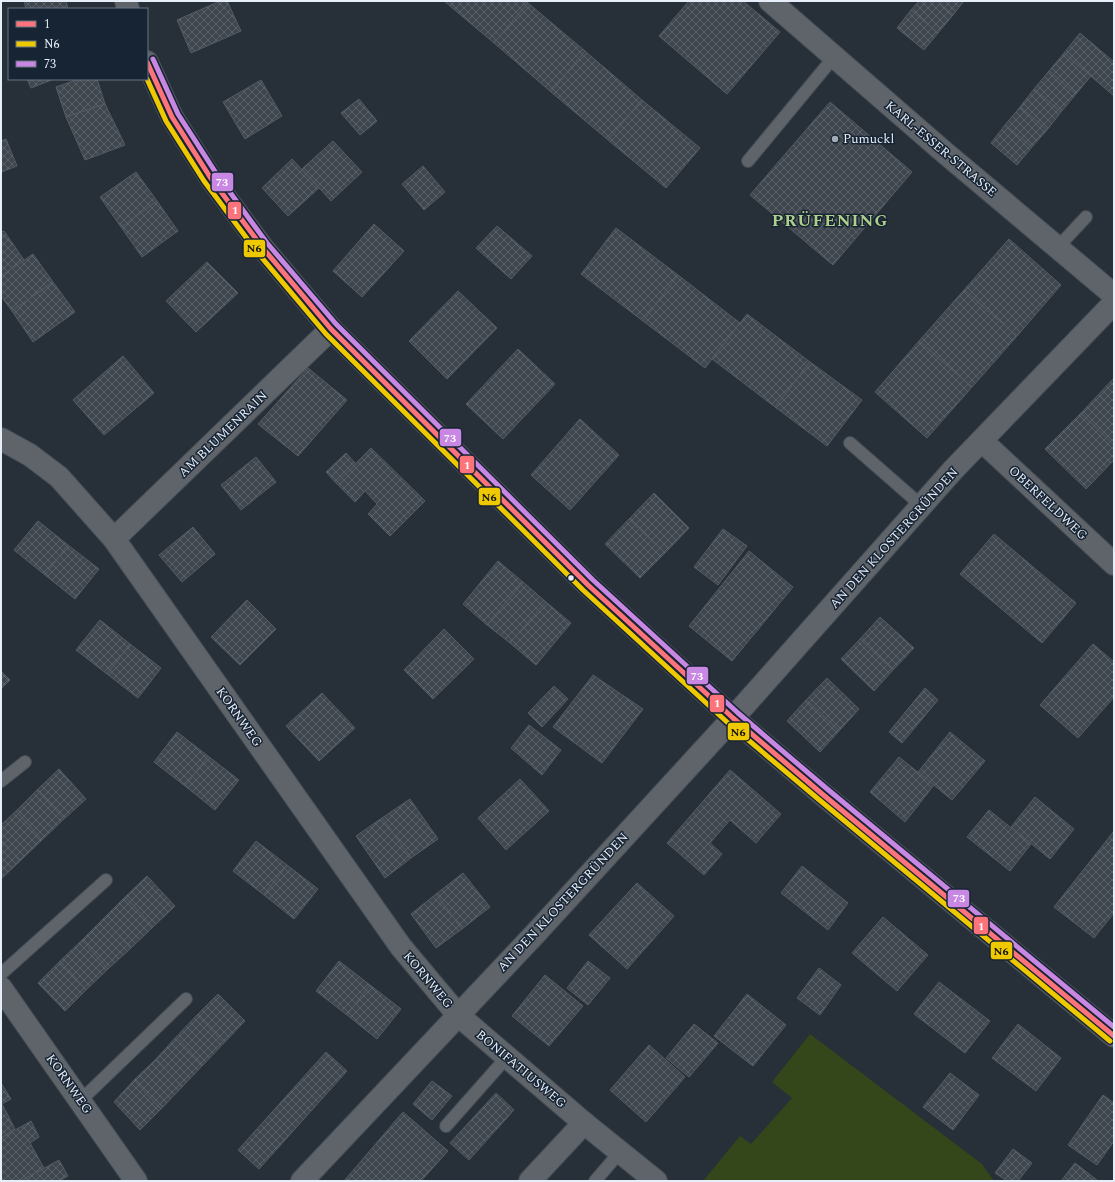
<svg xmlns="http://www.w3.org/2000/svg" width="1115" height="1182" viewBox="0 0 1115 1182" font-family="Spectral,serif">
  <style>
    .green { fill: #33471a }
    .building { fill: url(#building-cross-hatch); stroke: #545b62 }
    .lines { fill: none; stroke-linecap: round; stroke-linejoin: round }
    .service-casing { stroke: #434b53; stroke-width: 14 }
    .minor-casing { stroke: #434b53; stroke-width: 24 }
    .tertiary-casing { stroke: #434b53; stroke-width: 24 }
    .service { stroke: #5e646a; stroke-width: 12 }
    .minor { stroke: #5e646a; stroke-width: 22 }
    .tertiary { stroke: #5e646a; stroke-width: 22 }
    .bus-1-casing { stroke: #172433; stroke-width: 8 }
    .bus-2-casing { stroke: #172433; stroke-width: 8 }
    .bus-3-casing { stroke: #172433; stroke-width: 8 }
    .bus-1 { stroke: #fc737b; stroke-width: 5 }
    .bus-2 { stroke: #eec900; stroke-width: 5 }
    .bus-3 { stroke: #c787e3; stroke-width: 5 }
    .poi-dot { fill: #a2abb5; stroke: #172433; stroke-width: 1.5 }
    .bus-dot { fill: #e5eef9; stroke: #172433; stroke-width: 1.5 }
    .labels { text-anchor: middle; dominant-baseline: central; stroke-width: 3; stroke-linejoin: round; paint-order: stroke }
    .poi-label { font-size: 13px; fill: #e5eef9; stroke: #172433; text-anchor: start }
    .street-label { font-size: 13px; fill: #e5eef9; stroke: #172433 }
    .district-label { font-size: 17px; font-weight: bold; letter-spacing: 1px; fill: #afd08a; stroke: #172433 }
    .line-badge { stroke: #172433; stroke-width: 1.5 }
    .badge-label { font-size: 11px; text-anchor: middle; font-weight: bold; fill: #fff }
    .pale-badge-label { font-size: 11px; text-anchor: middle; font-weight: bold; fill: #111 }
  </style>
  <defs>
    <pattern id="building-cross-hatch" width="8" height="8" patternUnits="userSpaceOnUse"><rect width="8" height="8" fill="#40464e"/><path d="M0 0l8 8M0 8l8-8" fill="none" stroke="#5b6168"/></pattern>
  </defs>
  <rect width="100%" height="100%" fill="#272f38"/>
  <polygon class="green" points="810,1034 982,1164 994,1181 703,1181 740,1136 751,1144 792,1098 772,1082"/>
  <g class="building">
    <polygon points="24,1 66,1 68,9 26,9"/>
    <polygon points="220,1 227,1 241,31 191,53 177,20"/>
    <polygon points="444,1 525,1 528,3 494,43"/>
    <polygon points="689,1 743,1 780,32 727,94 659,36"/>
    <polygon points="919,1 937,1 953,15 938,33 911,10"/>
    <polygon points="937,1 964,1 953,15"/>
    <polygon points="528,3 585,51 551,92 494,43"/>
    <polygon points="911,10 938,33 924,50 897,28"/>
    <polygon points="1080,33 1114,62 1114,96 1064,53"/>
    <polygon points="585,51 642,100 608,140 551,92"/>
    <polygon points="1064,53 1091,76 1076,94 1049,71"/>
    <polygon points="1049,71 1076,94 1061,112 1034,89"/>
    <polygon points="27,79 54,79 31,88"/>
    <polygon points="79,79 97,79 105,104 66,117 56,87"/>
    <polygon points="261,80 282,116 245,139 223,102"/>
    <polygon points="1034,89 1061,112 1047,130 1020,107"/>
    <polygon points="359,99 377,121 360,135 341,113"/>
    <polygon points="642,100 700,148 666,188 608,140"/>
    <polygon points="830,102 912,172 833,265 750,195"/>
    <polygon points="105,104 125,145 85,160 66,117"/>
    <polygon points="1020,107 1047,130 1032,147 1005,125"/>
    <polygon points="1005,125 1032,147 1017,165 991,143"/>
    <polygon points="6,139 17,166 1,172 1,141"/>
    <polygon points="333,141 362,172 331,201 302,169"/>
    <polygon points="292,159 319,188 288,216 262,188"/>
    <polygon points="423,166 445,192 424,210 402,184"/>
    <polygon points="136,172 157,201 121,227 100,197"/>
    <polygon points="157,201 178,231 142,257 121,227"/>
    <polygon points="374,224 404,251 362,297 333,271"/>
    <polygon points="497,226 532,256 511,279 476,248"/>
    <polygon points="616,228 678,275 643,321 581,274"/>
    <polygon points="4,231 24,260 1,276 1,232"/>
    <polygon points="1009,239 1061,285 1017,336 964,290"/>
    <polygon points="33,254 53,282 12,311 1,296 1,276"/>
    <polygon points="207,262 238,293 196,332 166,301"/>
    <polygon points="678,275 740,323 705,368 643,321"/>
    <polygon points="53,282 75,312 33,342 12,311"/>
    <polygon points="964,290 1017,336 972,387 919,341"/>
    <polygon points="458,291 497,328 447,379 409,341"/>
    <polygon points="747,314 810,362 775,407 712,359"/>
    <polygon points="919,341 972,387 927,438 875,392"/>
    <polygon points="518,349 555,384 503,439 466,404"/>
    <polygon points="123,356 154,393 104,435 73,400"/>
    <polygon points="810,362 862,400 827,446 775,407"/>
    <polygon points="308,368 347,400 298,456 258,424"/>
    <polygon points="1114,378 1114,445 1081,413"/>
    <polygon points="1081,413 1114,445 1114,460 1086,489 1045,449"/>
    <polygon points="580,419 619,455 570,510 531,475"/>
    <polygon points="371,448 425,501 390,536 368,514 377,504 365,491 355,502 336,483"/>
    <polygon points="346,453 356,464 336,483 326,472"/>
    <polygon points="256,457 276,482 241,510 221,485"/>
    <polygon points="654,493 689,528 665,553 629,519"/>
    <polygon points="629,519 665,553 640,578 605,544"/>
    <polygon points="38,521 68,545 45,575 14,550"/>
    <polygon points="193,527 215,554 182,582 159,555"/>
    <polygon points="723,529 747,546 718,585 694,567"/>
    <polygon points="994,534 1076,603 1042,643 960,574"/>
    <polygon points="68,545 99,569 75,599 45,575"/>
    <polygon points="749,551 793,587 732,661 689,626"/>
    <polygon points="498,561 523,582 487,625 463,604"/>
    <polygon points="523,582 546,602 510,643 487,625"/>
    <polygon points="247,600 276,629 240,665 211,637"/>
    <polygon points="546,602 571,623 536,665 510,643"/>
    <polygon points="880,617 914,648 893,670 860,639"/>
    <polygon points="100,620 130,644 107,674 76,650"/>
    <polygon points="444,629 474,659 433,699 404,670"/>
    <polygon points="860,639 893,670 874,691 841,659"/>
    <polygon points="130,644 161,668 138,698 107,674"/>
    <polygon points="1093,644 1114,662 1114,697 1078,738 1040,705"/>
    <polygon points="1,671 10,680 1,689"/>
    <polygon points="593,675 643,709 602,763 553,727"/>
    <polygon points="827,678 859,709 839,731 806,700"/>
    <polygon points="554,686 568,699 542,727 528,713"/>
    <polygon points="925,688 938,700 902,743 889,732"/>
    <polygon points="322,693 355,728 319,761 286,726"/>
    <polygon points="806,700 839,731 820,752 787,721"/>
    <polygon points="529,725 561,750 542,775 511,748"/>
    <polygon points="177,732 208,756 185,786 154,762"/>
    <polygon points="950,732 985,761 952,800 918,772"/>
    <polygon points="208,756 239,780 215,810 185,786"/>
    <polygon points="899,757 934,785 905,822 870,792"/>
    <polygon points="59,769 86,799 64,819 37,790"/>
    <polygon points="730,770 781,814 756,843 730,820 710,843 722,854 704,875 667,843"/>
    <polygon points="520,779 549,811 506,850 478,818"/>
    <polygon points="37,790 64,819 42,840 16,811"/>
    <polygon points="1035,797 1074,829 1050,859 1011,827"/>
    <polygon points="410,799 438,839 411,858 382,818"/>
    <polygon points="989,810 1031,844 1010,871 967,837"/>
    <polygon points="16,811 42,840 20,861 1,840 1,825"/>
    <polygon points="382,818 411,858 385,878 356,836"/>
    <polygon points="1114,831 1114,913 1094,938 1054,907"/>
    <polygon points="1,840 20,861 1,879"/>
    <polygon points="256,841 287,865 264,895 233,871"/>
    <polygon points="287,865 318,889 294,919 264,895"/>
    <polygon points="802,866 848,903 828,930 781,893"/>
    <polygon points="463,873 490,907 462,929 436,894"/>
    <polygon points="147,876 175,906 153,927 125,897"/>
    <polygon points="637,883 674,916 627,969 589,935"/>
    <polygon points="436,894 462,929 436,948 411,914"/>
    <polygon points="125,897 153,927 131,948 103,919"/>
    <polygon points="883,917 928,955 897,991 852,953"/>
    <polygon points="103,919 131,948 108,969 82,940"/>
    <polygon points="82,940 108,969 86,990 60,961"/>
    <polygon points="60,961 86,990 65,1011 38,983"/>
    <polygon points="339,961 370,985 347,1015 316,991"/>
    <polygon points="588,961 610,978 588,1005 567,988"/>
    <polygon points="819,968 841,985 820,1015 797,998"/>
    <polygon points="545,975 583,1006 549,1046 512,1016"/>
    <polygon points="939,982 990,1021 965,1053 914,1014"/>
    <polygon points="370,985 401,1009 377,1039 347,1015"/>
    <polygon points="218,994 245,1021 224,1043 197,1015"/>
    <polygon points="747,994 786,1025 753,1066 714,1036"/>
    <polygon points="197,1015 224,1043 203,1065 176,1037"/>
    <polygon points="694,1024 718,1043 689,1077 666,1058"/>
    <polygon points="1018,1024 1061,1058 1036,1091 992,1058"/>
    <polygon points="176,1037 203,1065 182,1087 156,1059"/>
    <polygon points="649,1045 685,1077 646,1122 610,1090"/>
    <polygon points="326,1052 347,1071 259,1169 238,1150"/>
    <polygon points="156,1059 182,1087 161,1109 134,1080"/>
    <polygon points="950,1073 979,1095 953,1130 923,1107"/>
    <polygon points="134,1080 161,1109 140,1130 114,1102"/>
    <polygon points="432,1081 452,1096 432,1120 413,1104"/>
    <polygon points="1,1083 11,1099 2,1104 15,1129 1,1138"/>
    <polygon points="496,1093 514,1110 469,1160 450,1143"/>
    <polygon points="1103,1095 1114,1103 1114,1141 1097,1165 1068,1145"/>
    <polygon points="403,1112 448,1151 421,1181 344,1181"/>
    <polygon points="31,1121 39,1137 30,1143 44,1168 21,1181 3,1181 1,1178 1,1138"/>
    <polygon points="1013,1149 1032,1163 1018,1181 1007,1181 995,1173"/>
    <polygon points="59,1160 68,1176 59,1181 21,1181"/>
    <polygon points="1075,1163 1097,1180 1096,1181 1061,1181"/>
  </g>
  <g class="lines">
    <defs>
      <g id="service">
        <polyline points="748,161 834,57"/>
        <polyline points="1058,247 1086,217"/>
        <polyline points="850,443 922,506"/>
        <polyline points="1,781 25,762"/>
        <polyline points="1,974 106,880"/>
        <polyline points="80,1101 186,999"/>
        <polyline points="446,1126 507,1057"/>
        <polyline points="595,1181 620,1152"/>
      </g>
      <g id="minor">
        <polyline points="770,1 944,152 1114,295"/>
        <polyline points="1,439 30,455 59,477 114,539 401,947 458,1015 584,1123 656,1181"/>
        <polyline points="982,441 1114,564"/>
        <polyline points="114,539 331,329"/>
        <polyline points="1,988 136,1181"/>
        <polyline points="302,1181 535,934 733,718 953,470 1114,303"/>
        <polyline points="530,1181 584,1123"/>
      </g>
      <g id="tertiary">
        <polyline points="126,1 128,9"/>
        <polyline points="147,62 172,117 210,177 262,247 331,329 588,585 733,718 821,793 1114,1036"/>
      </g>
    </defs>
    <use href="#service" class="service-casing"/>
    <use href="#minor" class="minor-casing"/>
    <use href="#tertiary" class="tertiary-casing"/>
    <use href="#service" class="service"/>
    <use href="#minor" class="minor"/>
    <use href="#tertiary" class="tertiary"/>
    <defs>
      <polyline id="bus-1" points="147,62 172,117 210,177 262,247 331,329 588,585 733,718 821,793 1114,1036"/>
      <polyline id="bus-2" points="147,79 166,121 204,181 257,252 326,334 583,590 728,723 817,798 1110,1041"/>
      <polyline id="bus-3" points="153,59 178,114 216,173 267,243 336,324 593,580 738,713 826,788 1114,1027"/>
    </defs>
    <use href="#bus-1" class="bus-1-casing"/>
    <use href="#bus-2" class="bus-2-casing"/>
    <use href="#bus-3" class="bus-3-casing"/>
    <use href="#bus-1" class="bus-1"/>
    <use href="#bus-2" class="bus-2"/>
    <use href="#bus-3" class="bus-3"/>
  </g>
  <circle class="poi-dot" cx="835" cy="139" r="4"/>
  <circle class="bus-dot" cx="571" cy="578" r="3.5"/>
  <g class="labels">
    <g class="poi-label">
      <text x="843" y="139">Pumuckl</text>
    </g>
    <g class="street-label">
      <text transform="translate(941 149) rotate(40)">KARL-ESSER-STRASSE</text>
      <text transform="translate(223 434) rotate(-44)">AM BLUMENRAIN</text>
      <text transform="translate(1048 503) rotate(43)">OBERFELDWEG</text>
      <text transform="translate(894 538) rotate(-48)">AN DEN KLOSTERGRÜNDEN</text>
      <text transform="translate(239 717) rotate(55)">KORNWEG</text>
      <text transform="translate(563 902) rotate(-47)">AN DEN KLOSTERGRÜNDEN</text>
      <text transform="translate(428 980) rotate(50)">KORNWEG</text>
      <text transform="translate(521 1069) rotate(40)">BONIFATIUSWEG</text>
      <text transform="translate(69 1084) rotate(55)">KORNWEG</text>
    </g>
    <g class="district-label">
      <text x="830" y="221">PRÜFENING</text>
    </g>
  </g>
  <g class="line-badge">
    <rect x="211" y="172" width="23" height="20" rx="4" fill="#c787e3"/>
    <rect x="227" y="201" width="15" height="19" rx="4" fill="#fc737b"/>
    <rect x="243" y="239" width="23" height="19" rx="4" fill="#eec900"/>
    <rect x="439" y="428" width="23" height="19" rx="4" fill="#c787e3"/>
    <rect x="459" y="455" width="16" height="19" rx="4" fill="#fc737b"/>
    <rect x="478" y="487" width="23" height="19" rx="4" fill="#eec900"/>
    <rect x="686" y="666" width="23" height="19" rx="4" fill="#c787e3"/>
    <rect x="709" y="694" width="16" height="19" rx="4" fill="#fc737b"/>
    <rect x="727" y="722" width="23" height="19" rx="4" fill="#eec900"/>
    <rect x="947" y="889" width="23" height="19" rx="4" fill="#c787e3"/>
    <rect x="973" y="916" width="16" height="19" rx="4" fill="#fc737b"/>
    <rect x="990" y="941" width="23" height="19" rx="4" fill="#eec900"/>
  </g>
  <g class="badge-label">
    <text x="222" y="186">73</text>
    <text x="235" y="214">1</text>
    <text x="450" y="442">73</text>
    <text x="467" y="469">1</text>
    <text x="697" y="680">73</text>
    <text x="717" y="707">1</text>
    <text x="959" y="902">73</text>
    <text x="981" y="930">1</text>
  </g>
  <g class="pale-badge-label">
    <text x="254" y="252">N6</text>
    <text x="489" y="501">N6</text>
    <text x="738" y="736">N6</text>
    <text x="1001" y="955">N6</text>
  </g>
  <rect width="1115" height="1182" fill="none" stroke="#e5eef9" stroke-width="4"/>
  <rect x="8" y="8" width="140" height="72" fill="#172433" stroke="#697582"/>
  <rect x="16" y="21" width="20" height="6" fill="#fc737b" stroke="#697582"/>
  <text x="44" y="28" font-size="12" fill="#e5eef9">1</text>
  <rect x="16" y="41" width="20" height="6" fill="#eec900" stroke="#697582"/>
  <text x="44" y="48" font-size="12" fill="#e5eef9">N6</text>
  <rect x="16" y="61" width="20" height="6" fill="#c787e3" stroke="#697582"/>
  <text x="44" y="68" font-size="12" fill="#e5eef9">73</text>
</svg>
